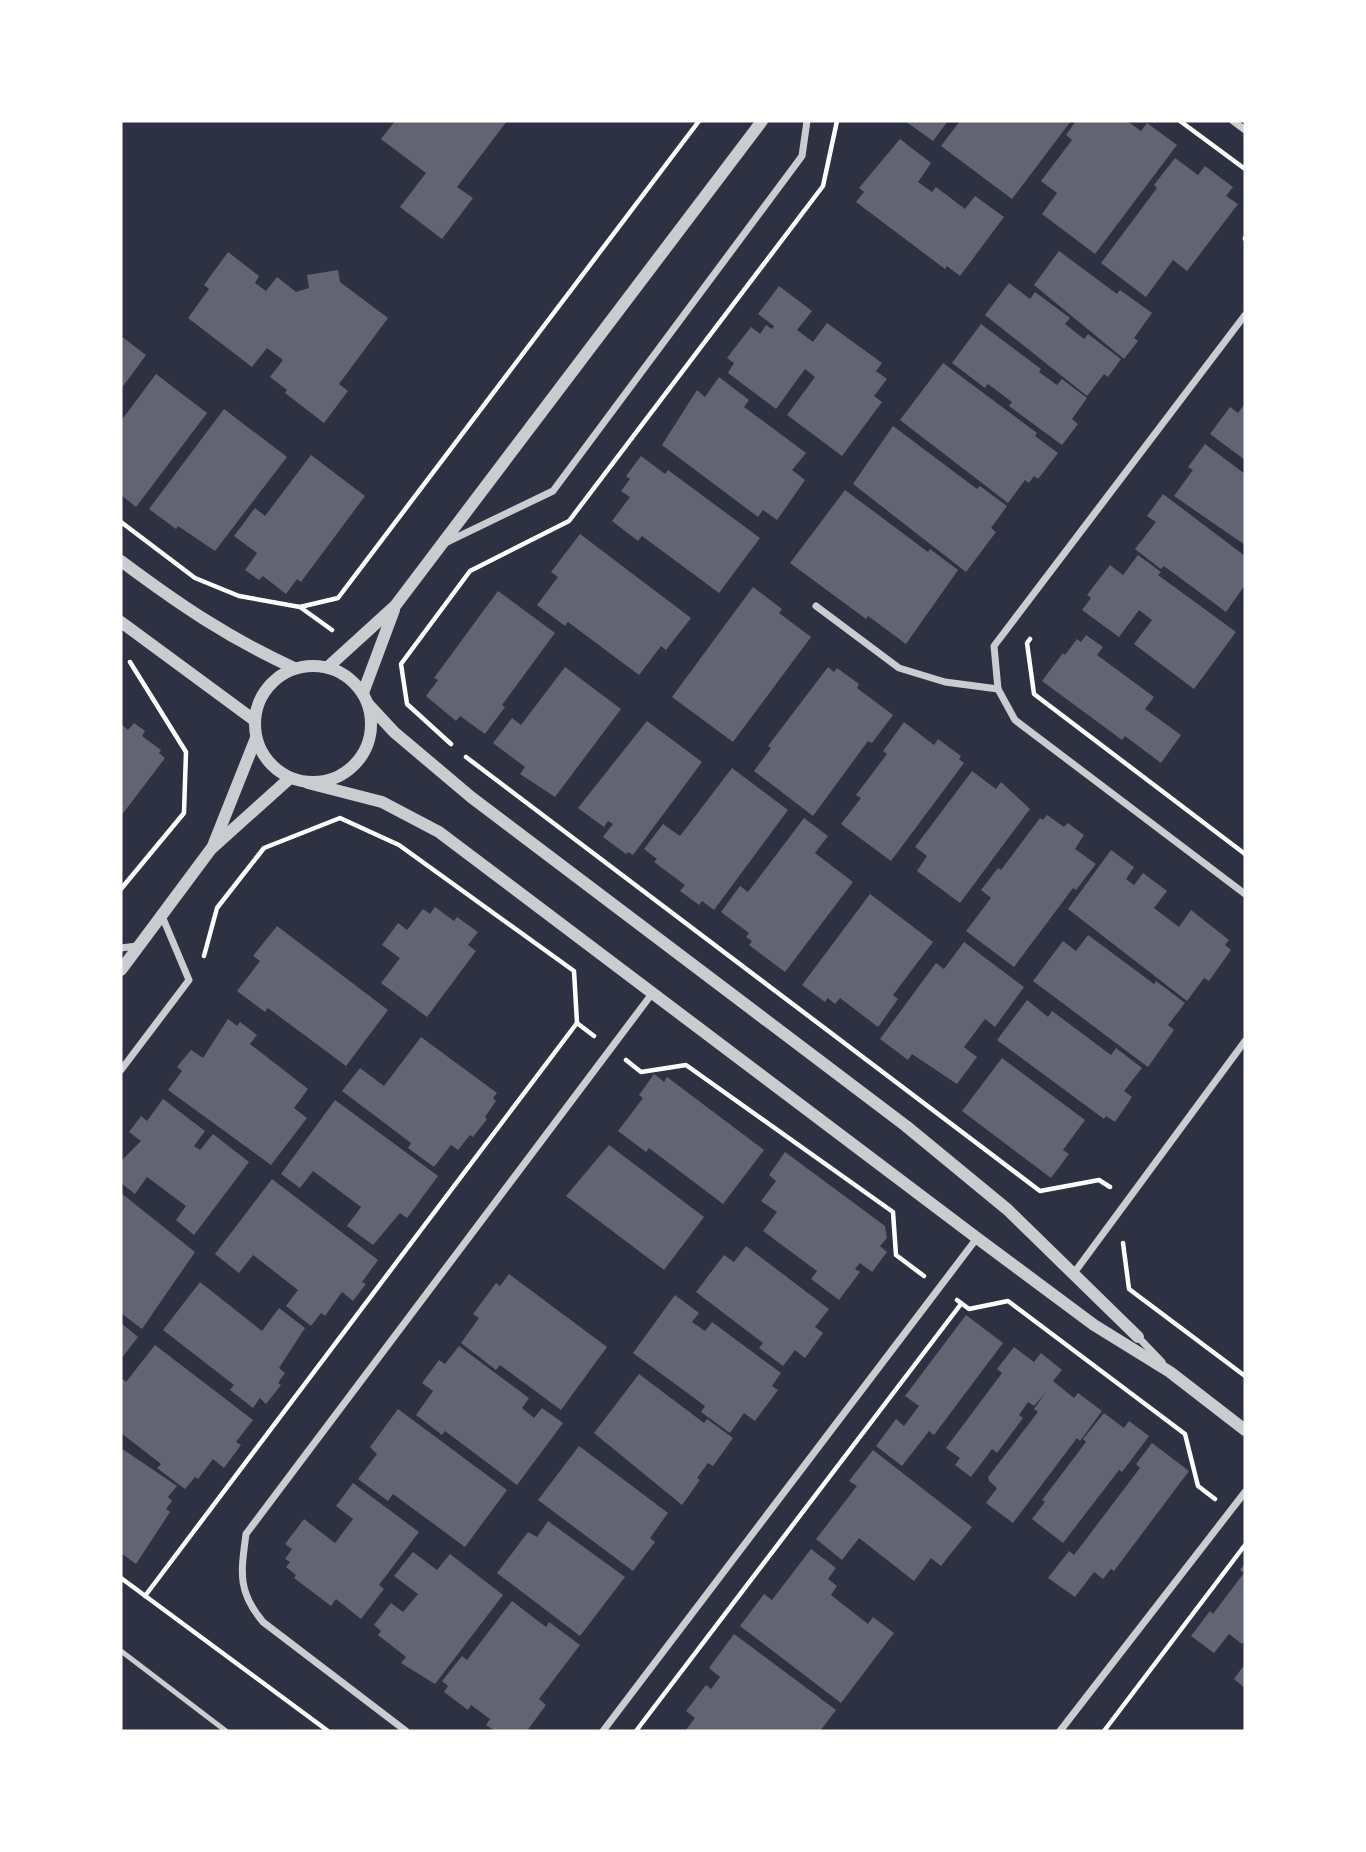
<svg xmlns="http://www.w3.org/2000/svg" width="1366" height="1852" viewBox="0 0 1366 1852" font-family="'Varela Round',sans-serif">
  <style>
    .building { fill: #626471 }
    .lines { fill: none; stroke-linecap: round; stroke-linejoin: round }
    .path { stroke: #fff; stroke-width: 4.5 }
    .service { stroke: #caccd0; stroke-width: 5 }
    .minor { stroke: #caccd0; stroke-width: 7 }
    .tertiary { stroke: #caccd0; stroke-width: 12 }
  </style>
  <rect width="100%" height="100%" fill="#2d3142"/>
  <g class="building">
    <polygon points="395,121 507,121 457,187 473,198 442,239 400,207 426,173 381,139"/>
    <polygon points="905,121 948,121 933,141"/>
    <polygon points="960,121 1071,121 1012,199 941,146"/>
    <polygon points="1076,121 1127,121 1141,131 1147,123 1177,145 1095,254 1042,214 1057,193 1041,181 1072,140 1066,135"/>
    <polygon points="900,139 931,163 918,182 932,192 936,187 965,209 975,196 1004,217 960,276 947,266 945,269 856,202 864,192 859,188"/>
    <polygon points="1175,158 1198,175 1205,166 1233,187 1226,196 1238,204 1187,271 1173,260 1146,297 1101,263 1157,188 1154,185"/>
    <polygon points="1059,251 1117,294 1120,290 1152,313 1134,338 1138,341 1124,359 1034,285"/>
    <polygon points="228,252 259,276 255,283 266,291 277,277 296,292 309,288 307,275 338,270 340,282 388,318 339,384 348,391 324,423 285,393 287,390 270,377 283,360 267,348 252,367 188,318 209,289 204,285"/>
    <polygon points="1009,283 1030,299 1035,292 1070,318 1065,324 1084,339 1088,334 1121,359 1108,377 1104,374 1087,396 985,315"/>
    <polygon points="779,286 812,311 797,330 813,342 827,323 882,363 876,371 887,379 874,396 882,402 842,456 787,415 815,377 805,369 776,409 728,373 734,363 727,358 751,327 760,334 766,325 772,329 774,326 758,314"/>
    <polygon points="981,324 1041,369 1039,372 1057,385 1062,379 1087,398 1072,419 1078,424 1062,445 1009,406 1012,402 988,384 985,388 952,363"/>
    <polygon points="121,336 146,355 121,389"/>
    <polygon points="943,363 1037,433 1035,436 1058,453 1038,479 1034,476 1029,483 1025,480 1008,503 900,420"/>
    <polygon points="156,374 207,413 136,507 121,495 121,421"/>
    <polygon points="719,377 749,400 744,407 806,453 792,470 805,480 777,520 763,510 758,517 662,445 697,390 705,397"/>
    <polygon points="1245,403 1245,460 1210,434 1230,407 1238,413"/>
    <polygon points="224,409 287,457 215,551 178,526 176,529 149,509"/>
    <polygon points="893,426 977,489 980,486 1007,506 991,528 996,532 966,572 853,484"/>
    <polygon points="1205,444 1245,474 1245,545 1174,496 1193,470 1188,467"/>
    <polygon points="311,455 365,496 301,582 297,579 286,594 263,576 259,580 245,570 257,553 234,536 255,508 265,516"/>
    <polygon points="641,456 665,474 668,470 760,538 719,593 642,536 638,541 612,521 630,497 621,491 630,479 626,476"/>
    <polygon points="845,490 928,552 930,549 958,570 906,644 868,616 866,619 790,563"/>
    <polygon points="1163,494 1245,556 1245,585 1226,612 1164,566 1161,569 1135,549 1156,522 1147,516"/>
    <polygon points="580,534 691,618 666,650 661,646 639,675 568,622 565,626 537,605 558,577 551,572"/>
    <polygon points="1138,555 1161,572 1158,575 1236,632 1194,689 1134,644 1152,620 1139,610 1119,637 1082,610 1091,598 1087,595 1110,565 1123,575"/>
    <polygon points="753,587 782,609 779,613 811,637 733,742 672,697"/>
    <polygon points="498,591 555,633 502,705 505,707 485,734 460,716 456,721 426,696 438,680 434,678"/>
    <polygon points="1086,635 1103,647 1097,655 1154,697 1145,709 1181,735 1161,763 1125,736 1122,740 1042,681 1063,653 1065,655 1077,639 1081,642"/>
    <polygon points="565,667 621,709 555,797 520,774 525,767 493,743 512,718 521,725"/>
    <polygon points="828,667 834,672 837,668 859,684 857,688 893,715 872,743 868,741 813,816 754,771 771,748 768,746"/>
    <polygon points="647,721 702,762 633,855 628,852 626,854 603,837 613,824 608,821 604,827 578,808"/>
    <polygon points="904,722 934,745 938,739 961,756 959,759 964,763 891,861 841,824 861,798 856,795 887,754 883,751"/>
    <polygon points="134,723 145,731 142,736 161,750 159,753 165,758 121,816 121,724 128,730"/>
    <polygon points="732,768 788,810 714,910 702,901 699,905 680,891 685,885 654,862 657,859 644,849 663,824 680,836"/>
    <polygon points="972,771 996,789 1001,782 1030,809 960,903 917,871 927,856 915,847"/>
    <polygon points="1047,815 1064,827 1068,823 1084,835 1075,849 1096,864 1076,890 1073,888 1014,967 966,931 991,898 981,890 998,868 1001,870 1040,818 1043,820"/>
    <polygon points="804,818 828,836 815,853 853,882 785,972 749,945 752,941 746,937 749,933 721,912 740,886 748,892"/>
    <polygon points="1111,850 1134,867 1126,879 1134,885 1143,873 1167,891 1154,908 1179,927 1191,910 1229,940 1225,945 1231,950 1209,981 1204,978 1187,1001 1068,909"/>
    <polygon points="870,894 933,942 893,995 898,999 878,1027 840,998 835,1004 828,998 825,1002 802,985"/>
    <polygon points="435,907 454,921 457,917 478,932 468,945 476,951 427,1017 381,983 400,958 382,945 398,923 407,930 423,909 430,914"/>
    <polygon points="277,926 388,1010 346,1066 268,1008 265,1012 237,991 260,961 253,956"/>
    <polygon points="1088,935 1154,984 1156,981 1185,1003 1168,1025 1174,1030 1148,1067 1033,981 1063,941 1076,951"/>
    <polygon points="964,942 1024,987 995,1027 985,1019 964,1047 977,1057 957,1084 912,1054 908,1060 880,1039 936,963 944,969"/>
    <polygon points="1027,1000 1048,1017 1052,1011 1111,1055 1116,1048 1142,1068 1124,1091 1132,1097 1115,1122 1106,1116 1104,1119 997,1040"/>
    <polygon points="228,1019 237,1026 240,1022 257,1035 250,1044 308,1089 294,1108 307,1118 271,1165 168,1090 182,1071 177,1067 191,1050 203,1058"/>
    <polygon points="421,1037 497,1093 493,1098 496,1101 485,1117 487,1119 473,1137 470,1135 458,1150 451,1145 434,1167 408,1148 411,1143 342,1091 360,1068 384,1086"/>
    <polygon points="1002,1058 1085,1120 1063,1150 1069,1154 1051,1178 962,1111"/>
    <polygon points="654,1074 664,1082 667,1077 764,1150 723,1204 649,1148 646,1152 618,1131 643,1098 639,1095"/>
    <polygon points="163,1099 205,1131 194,1146 200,1150 213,1134 249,1162 194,1235 176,1220 186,1206 147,1177 135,1194 121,1183 121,1161 141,1141 129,1132 141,1116 147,1121"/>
    <polygon points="335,1100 438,1176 407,1218 400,1213 373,1245 347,1226 361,1207 313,1171 300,1188 281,1174"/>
    <polygon points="609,1145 704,1217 664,1270 566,1196"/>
    <polygon points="785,1152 885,1226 887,1238 880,1246 887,1252 872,1272 860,1263 855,1269 860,1272 839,1300 811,1279 817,1271 763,1231 777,1212 761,1201 776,1181 769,1175"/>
    <polygon points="272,1179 378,1260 362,1282 366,1284 353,1301 342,1292 325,1316 321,1313 311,1326 286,1306 298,1290 253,1255 239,1273 215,1254"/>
    <polygon points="121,1193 195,1252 142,1329 121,1313"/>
    <polygon points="746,1246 829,1309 815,1327 823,1333 805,1358 795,1350 783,1366 759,1348 763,1343 696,1292 724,1255 734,1262"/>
    <polygon points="509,1274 607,1347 561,1410 500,1365 496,1370 461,1343 479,1318 473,1314 496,1283 500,1286"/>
    <polygon points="200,1282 262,1331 279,1308 305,1328 279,1368 285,1373 278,1383 281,1385 266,1404 260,1398 253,1408 230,1390 234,1385 163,1330"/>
    <polygon points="675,1295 699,1313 692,1322 705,1331 712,1322 781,1373 772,1386 778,1390 755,1421 744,1413 730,1433 701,1412 705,1406 633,1353"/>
    <polygon points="966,1315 1003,1343 934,1435 929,1431 902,1466 876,1446 896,1419 904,1426 919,1406 905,1396"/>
    <polygon points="121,1323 138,1337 121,1359"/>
    <polygon points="155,1345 253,1420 236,1442 241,1445 224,1468 213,1459 198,1479 195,1477 185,1489 157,1468 161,1464 121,1433 121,1381 123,1379 126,1382"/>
    <polygon points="459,1346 529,1398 522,1408 534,1418 542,1408 563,1423 517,1485 445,1431 442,1435 416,1415 433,1391 422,1383 439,1360 445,1364"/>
    <polygon points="1014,1347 1034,1362 1041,1353 1062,1370 1053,1381 1074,1398 1078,1393 1102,1411 1080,1441 1077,1438 1013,1523 986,1503 997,1488 989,1481 988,1477 1038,1412 1034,1409 1046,1392 1034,1406 1028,1402 1019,1415 1023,1418 997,1453 992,1449 971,1477 955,1465 960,1458 946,1448 1002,1373 997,1369"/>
    <polygon points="639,1374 704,1423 707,1419 733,1438 713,1466 708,1463 697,1478 700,1480 682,1505 594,1433"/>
    <polygon points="398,1409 507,1490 465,1547 393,1494 388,1501 358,1479 377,1454 370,1447"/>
    <polygon points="1104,1413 1124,1428 1129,1421 1149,1436 1122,1472 1119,1470 1063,1543 1032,1519 1045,1502 1042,1500 1086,1442 1083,1439"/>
    <polygon points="1152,1443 1189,1471 1114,1571 1111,1569 1103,1579 1094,1572 1075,1597 1048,1578 1069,1551 1074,1555 1140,1468 1136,1464"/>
    <polygon points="579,1446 668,1513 650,1538 655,1542 633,1571 538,1500"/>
    <polygon points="121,1448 177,1486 168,1497 172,1501 166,1509 170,1512 136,1564 121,1553"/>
    <polygon points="873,1450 972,1527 941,1566 931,1558 914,1581 859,1538 842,1560 816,1539 857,1486 849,1481"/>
    <polygon points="353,1483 419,1532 379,1585 384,1589 361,1619 336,1599 331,1606 294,1578 296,1575 286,1567 290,1562 285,1559 292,1549 285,1544 304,1519 335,1543 353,1519 336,1506"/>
    <polygon points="548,1521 625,1577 580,1636 497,1573 528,1532 537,1537"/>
    <polygon points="811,1549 836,1568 828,1579 837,1586 831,1595 868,1624 873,1617 894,1633 841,1703 740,1626 764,1594 772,1600"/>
    <polygon points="413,1552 437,1570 450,1554 503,1595 435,1684 401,1663 406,1657 378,1635 381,1631 374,1625 391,1603 403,1612 418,1594 394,1576"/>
    <polygon points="1245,1563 1245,1640 1242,1644 1229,1634 1214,1653 1191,1636 1210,1611 1213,1614 1244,1573 1240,1570"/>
    <polygon points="512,1601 546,1627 549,1622 580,1645 539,1699 546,1705 527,1731 495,1731 486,1725 490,1719 471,1705 468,1710 444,1692 448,1686 442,1681 462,1656 467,1660"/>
    <polygon points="734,1634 836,1710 820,1731 685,1731 695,1718 686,1711 706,1685 711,1689 720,1677 709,1668"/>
    <polygon points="1245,1664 1245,1688 1234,1679"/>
  </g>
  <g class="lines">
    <g class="path">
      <polyline points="1180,121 1245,169"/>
      <polyline points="1245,238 1245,239"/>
      <polyline points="121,522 195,578 239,596 300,607"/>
      <polyline points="332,630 300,607 338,598 699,121"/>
      <polyline points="1030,639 1027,643 1034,694 1245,854"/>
      <polyline points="451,744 407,704 401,664 470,571 569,521 823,186 837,121"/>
      <polyline points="466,757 1040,1191 1099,1180 1110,1187"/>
      <polyline points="121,889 184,813 186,752 130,662"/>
      <polyline points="204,956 217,908 264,848 340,818 399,845 574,971 577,1023 594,1036"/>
      <polyline points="626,1060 641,1072 686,1065 893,1212 896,1255 924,1276"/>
      <polyline points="1123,1243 1129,1289 1245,1376"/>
      <polyline points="957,1300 969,1309 1008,1301 1185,1434 1198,1486 1215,1499"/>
      <polyline points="121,1578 328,1731"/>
      <polyline points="145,1596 577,1023"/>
      <polyline points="636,1731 961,1304"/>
      <polyline points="1104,1731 1245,1545"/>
    </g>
    <polyline class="service" points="121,1651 226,1731"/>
    <g class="minor">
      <polyline points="1233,121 1245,130"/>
      <polyline points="1245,315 994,646 998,689 1015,720 1245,894"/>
      <polyline points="445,543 553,491 802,156 807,121"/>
      <polyline points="816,606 899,668 945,682 998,689"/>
      <polyline points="121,948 137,946"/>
      <polyline points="121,1070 189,980 162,916"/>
      <polyline points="1074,1273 1245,1041"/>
      <polyline points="1138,1337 1162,1362"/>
      <path d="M 406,1731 L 263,1622 C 237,1591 241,1572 246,1534 L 651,995"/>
      <polyline points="603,1731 977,1238"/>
      <polyline points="1060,1731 1245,1492"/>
    </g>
    <g class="tertiary">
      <path d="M 121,561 C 180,605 227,637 294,668"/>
      <polyline points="121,622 254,720"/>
      <circle cx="313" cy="724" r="58"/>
      <polyline points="328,667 395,606 762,121"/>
      <polyline points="363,693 394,610"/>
      <polyline points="368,704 394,732 471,797 906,1126 1008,1210 1138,1337"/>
      <polyline points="308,783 382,802 439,832 977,1238 1094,1325 1170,1372 1245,1430"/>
      <polyline points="213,846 256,738"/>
      <polyline points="121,970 211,849 290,778"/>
    </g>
  </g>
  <rect width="1366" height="1852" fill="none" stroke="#ffffff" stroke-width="245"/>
</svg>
